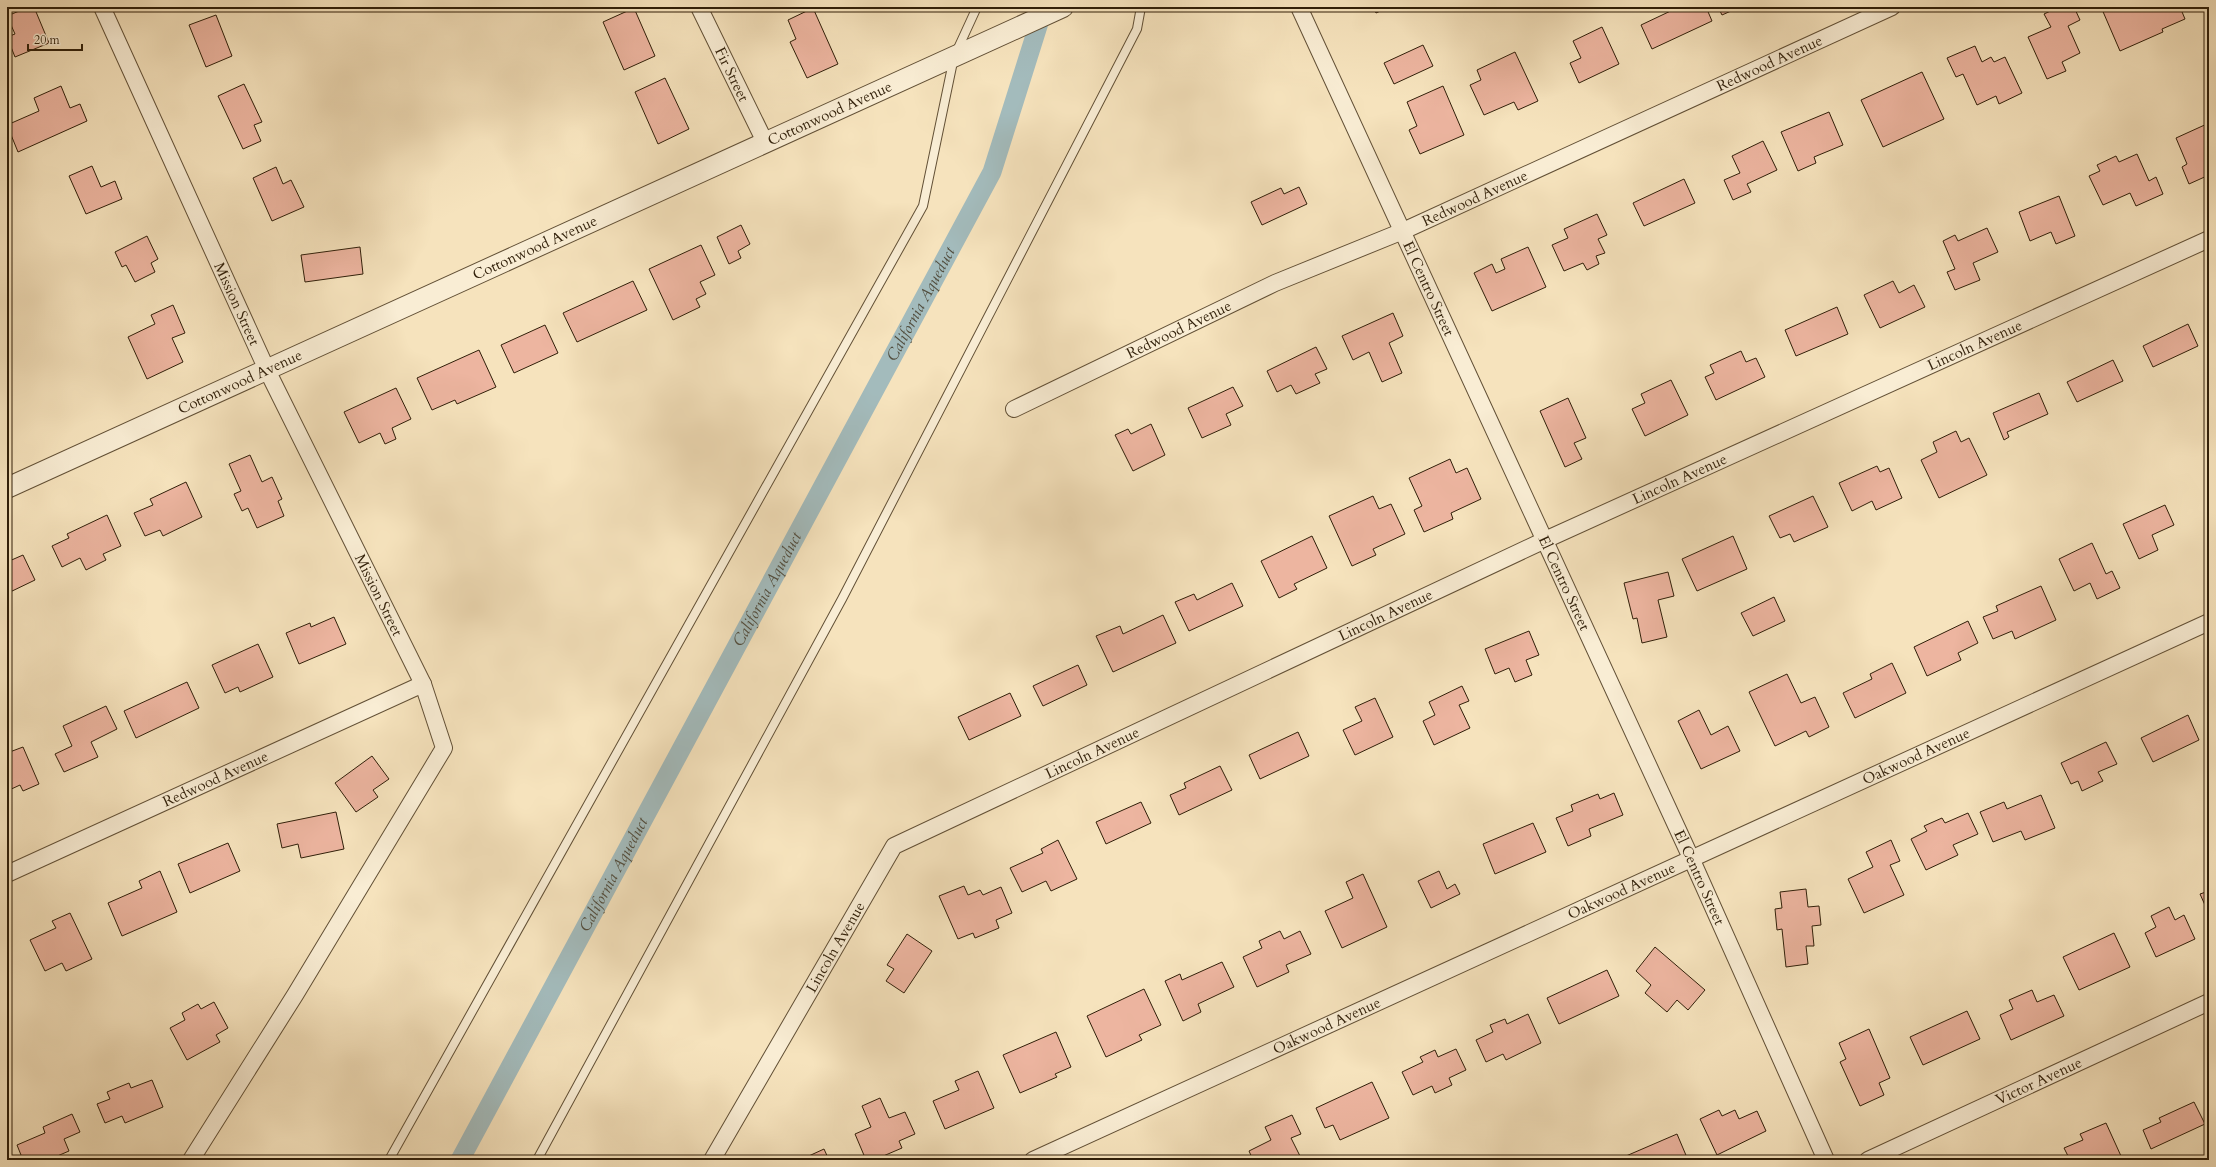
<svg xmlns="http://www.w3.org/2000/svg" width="2216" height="1167" viewBox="0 0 2216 1167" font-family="Cardo,serif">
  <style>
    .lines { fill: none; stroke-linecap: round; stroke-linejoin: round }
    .canal { stroke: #a3bbbc; stroke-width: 19 }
    .building { fill: #edb5a0; stroke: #301f09 }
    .service-casing { stroke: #625036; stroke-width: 10 }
    .minor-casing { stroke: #625036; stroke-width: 18 }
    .tertiary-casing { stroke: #625036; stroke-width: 22 }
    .service { stroke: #f9edd4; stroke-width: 8 }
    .minor { stroke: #f9edd4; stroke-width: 16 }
    .tertiary { stroke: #f9edd4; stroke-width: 20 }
    .labels { text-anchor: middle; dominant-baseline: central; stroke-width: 3; stroke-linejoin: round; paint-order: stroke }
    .street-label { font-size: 15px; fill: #301f09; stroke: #f9edd4 }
    .water-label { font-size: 16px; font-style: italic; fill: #524e3f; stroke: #f9edd4 }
  </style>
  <rect width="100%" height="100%" fill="#f6e3bd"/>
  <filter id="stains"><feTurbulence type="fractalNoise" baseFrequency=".005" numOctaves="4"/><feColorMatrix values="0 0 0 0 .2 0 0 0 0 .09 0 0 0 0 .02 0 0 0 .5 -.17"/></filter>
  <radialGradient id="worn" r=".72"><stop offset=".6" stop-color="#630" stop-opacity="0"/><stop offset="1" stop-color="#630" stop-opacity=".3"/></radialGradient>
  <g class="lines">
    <path class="canal" id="s1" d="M 460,1160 L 992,172 L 1044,7"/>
  </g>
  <g class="building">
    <polygon points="29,7 34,7 49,43 15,57 7,37 15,34 7,16"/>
    <polygon points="1373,7 1389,7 1376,13"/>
    <polygon points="1679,7 1706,7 1712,21 1652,49 1641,25"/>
    <polygon points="1718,7 1740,7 1722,15"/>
    <polygon points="2059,7 2074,7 2080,20 2068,26 2080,53 2062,62 2066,71 2047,79 2028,37 2051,27 2044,14"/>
    <polygon points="2101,7 2180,7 2185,19 2162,29 2163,32 2120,51"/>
    <polygon points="634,8 655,56 624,70 603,22"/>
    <polygon points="813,8 838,64 807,78 790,42 796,39 788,20"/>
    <polygon points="216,15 232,56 206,67 189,25"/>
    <polygon points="1602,27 1619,64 1579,83 1570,63 1581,58 1573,41"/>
    <polygon points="1423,45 1433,66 1394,84 1384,63"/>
    <polygon points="1975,46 1982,62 1991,57 1994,62 2005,57 2022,93 1999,104 1996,96 1977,105 1963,74 1956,77 1947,58"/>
    <polygon points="1515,52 1538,101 1518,110 1514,102 1484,115 1470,85 1481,80 1477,70"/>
    <polygon points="1922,72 1944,119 1883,147 1861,100"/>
    <polygon points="665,78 689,129 658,144 635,92"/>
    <polygon points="244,84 262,122 254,125 261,141 243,149 218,96"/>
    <polygon points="61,86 70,108 80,104 87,121 18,152 7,125 39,111 34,98"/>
    <polygon points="1443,86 1464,135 1420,154 1409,130 1417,126 1407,102"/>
    <polygon points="1829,112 1843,145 1814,157 1816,163 1798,171 1781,132"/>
    <polygon points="2209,123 2209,175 2189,184 2182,167 2187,164 2176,138"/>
    <polygon points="1763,141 1777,170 1747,184 1751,192 1733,200 1724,180 1740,173 1732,156"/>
    <polygon points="2137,154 2149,181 2156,177 2163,194 2136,206 2130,193 2103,205 2089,176 2100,171 2097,165 2116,156 2119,162"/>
    <polygon points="92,166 101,187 115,181 122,199 86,214 69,176"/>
    <polygon points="276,167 283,184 291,180 304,207 272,221 253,178"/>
    <polygon points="1684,179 1695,203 1644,226 1633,203"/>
    <polygon points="1299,187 1307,204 1262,225 1251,202 1281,188 1284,194"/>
    <polygon points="2059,196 2075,236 2056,244 2051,232 2030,241 2019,212"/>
    <polygon points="1597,214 1607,235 1598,239 1605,253 1596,256 1599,264 1587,270 1583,263 1564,271 1552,245 1568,238 1564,229"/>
    <polygon points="741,225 750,244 738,251 741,258 729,264 717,237"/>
    <polygon points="1987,228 1998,252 1973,263 1980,280 1955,290 1947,272 1955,269 1943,241 1955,235 1958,241"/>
    <polygon points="147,236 158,259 151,263 155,272 135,282 126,265 122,267 115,252"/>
    <polygon points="701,245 715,275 700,282 706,294 696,299 700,307 673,320 649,269"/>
    <polygon points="360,247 363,274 305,282 301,255"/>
    <polygon points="1528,247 1546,287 1492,311 1474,273 1492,264 1496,273 1505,269 1501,259"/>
    <polygon points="633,281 647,310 577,342 563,313"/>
    <polygon points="1893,281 1899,293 1914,285 1925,307 1880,328 1864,295"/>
    <polygon points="173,305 185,333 172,338 183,362 147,379 128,337 155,324 151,315"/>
    <polygon points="1837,307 1848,334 1796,356 1785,330"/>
    <polygon points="1393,313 1403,336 1389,343 1402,373 1382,382 1369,352 1353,360 1342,336"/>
    <polygon points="2188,324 2198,346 2153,367 2143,346"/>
    <polygon points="545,325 558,353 514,373 501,345"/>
    <polygon points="1316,347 1327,369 1315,374 1320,383 1296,394 1291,385 1277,392 1267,371"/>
    <polygon points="479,350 496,387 457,404 455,400 432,410 417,378"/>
    <polygon points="1741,351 1746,362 1756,358 1765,377 1716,400 1705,377 1714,373 1710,365"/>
    <polygon points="2113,360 2123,381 2077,402 2067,382"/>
    <polygon points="1671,380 1688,415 1645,436 1632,409 1645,403 1641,394"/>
    <polygon points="1233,387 1243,406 1226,414 1231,425 1202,438 1188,408"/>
    <polygon points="396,388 411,419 392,428 396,439 385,444 380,433 359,443 344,412"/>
    <polygon points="2039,393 2048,414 2007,432 2009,437 2004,440 1993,413"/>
    <polygon points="1568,398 1586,438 1574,443 1582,459 1565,467 1540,411"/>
    <polygon points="1151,424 1165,455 1133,471 1115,435 1128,429 1131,434"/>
    <polygon points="1956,431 1961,442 1969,438 1987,475 1939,498 1921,460 1937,452 1933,442"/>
    <polygon points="250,455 262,482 272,477 282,499 278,501 284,516 257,528 248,508 242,511 234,494 241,491 229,464"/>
    <polygon points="1450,459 1456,473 1467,468 1481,499 1451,513 1453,519 1424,532 1414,510 1422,506 1409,478"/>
    <polygon points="1877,466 1880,472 1889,468 1902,498 1876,510 1872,501 1852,511 1839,483"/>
    <polygon points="186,482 202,517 163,536 160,530 145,536 134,513 153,505 150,499"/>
    <polygon points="1373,496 1379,509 1391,504 1405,534 1373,549 1376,555 1352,566 1329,516"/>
    <polygon points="1813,496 1828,527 1794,542 1790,534 1780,538 1769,516"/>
    <polygon points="2165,505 2174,525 2152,535 2158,550 2139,559 2123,524"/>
    <polygon points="107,515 121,546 103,554 106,560 86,570 80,558 62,567 52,546 69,538 67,534"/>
    <polygon points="1312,536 1327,568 1294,584 1297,589 1279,598 1261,561"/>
    <polygon points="1733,536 1747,569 1697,591 1682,559"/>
    <polygon points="2092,543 2106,574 2112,571 2120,588 2097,599 2090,583 2074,591 2059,559"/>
    <polygon points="23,555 35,580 8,593 7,562"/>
    <polygon points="1668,572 1674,596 1658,600 1667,637 1642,643 1637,618 1633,619 1624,583"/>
    <polygon points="1232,583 1243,606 1189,631 1175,602 1194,594 1197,600"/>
    <polygon points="2041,586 2056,620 2015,639 2012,631 1993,639 1983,617 1998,611 1996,606"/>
    <polygon points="1774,597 1785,621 1753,636 1741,613"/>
    <polygon points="1163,615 1176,643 1113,672 1096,636 1120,626 1123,634"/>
    <polygon points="334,617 346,644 299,664 286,633 310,623 311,627"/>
    <polygon points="1968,621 1978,643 1958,653 1961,660 1927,676 1914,647"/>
    <polygon points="1529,631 1539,655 1526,660 1532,675 1515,682 1509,668 1495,674 1485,649"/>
    <polygon points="258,644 273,677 240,692 238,687 225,693 212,665"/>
    <polygon points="1892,663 1906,693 1855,718 1843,693 1872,679 1870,674"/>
    <polygon points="1078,665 1087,685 1043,706 1033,686"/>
    <polygon points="1787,674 1801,703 1815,697 1829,727 1809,737 1806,731 1775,746 1749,692"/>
    <polygon points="187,682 199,708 136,738 124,711"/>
    <polygon points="1462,686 1469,701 1459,705 1470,728 1434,745 1423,721 1435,715 1429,702"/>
    <polygon points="1010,693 1021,716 969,740 958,717"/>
    <polygon points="1375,698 1393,737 1355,755 1343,730 1362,721 1355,707"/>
    <polygon points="106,706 117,729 91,742 98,757 64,772 55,754 72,746 63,726"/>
    <polygon points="1699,710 1711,735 1728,726 1740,751 1701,769 1678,721"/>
    <polygon points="2188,715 2199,740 2153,762 2141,738"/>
    <polygon points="1298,732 1309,756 1260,779 1249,755"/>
    <polygon points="2106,742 2117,764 2098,772 2103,781 2082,791 2078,781 2071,784 2061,763"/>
    <polygon points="23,747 39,784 23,791 20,785 7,791 7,753"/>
    <polygon points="372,756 389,779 373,790 378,797 356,812 335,783"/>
    <polygon points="1220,766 1232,790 1179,815 1170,795 1186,788 1184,783"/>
    <polygon points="1614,793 1623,815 1589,829 1591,836 1568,846 1556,818 1573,811 1571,805 1598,794 1600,799"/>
    <polygon points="2041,795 2055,828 2025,840 2021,831 1993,842 1980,812 2004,802 2007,809"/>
    <polygon points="1141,802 1151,823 1106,844 1096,822"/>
    <polygon points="336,812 344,849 301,858 298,844 282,848 277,824"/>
    <polygon points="1968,813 1978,834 1953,845 1958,855 1926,870 1911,839 1927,831 1924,826 1942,818 1945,823"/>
    <polygon points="1533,823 1546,852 1495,874 1483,844"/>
    <polygon points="1058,840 1077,879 1051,891 1046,881 1022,892 1010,868 1043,853 1041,849"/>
    <polygon points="1891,840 1900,861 1890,865 1904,895 1864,913 1848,879 1873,867 1866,852"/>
    <polygon points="228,843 240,871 190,893 178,864"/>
    <polygon points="160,871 177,912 122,936 108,903 142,888 139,881"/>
    <polygon points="1439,871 1447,889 1455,884 1460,894 1431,908 1418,881"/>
    <polygon points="1363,874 1387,927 1342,948 1325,911 1353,898 1346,882"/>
    <polygon points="964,886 968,895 980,890 983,895 1001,887 1012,913 996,920 999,928 975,938 973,933 958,939 939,896"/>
    <polygon points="1806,889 1808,907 1819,906 1821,925 1812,926 1814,946 1806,946 1808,964 1786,967 1782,929 1777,930 1775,909 1782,908 1780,892"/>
    <polygon points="2209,891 2209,914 2200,894"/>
    <polygon points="2169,907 2175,920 2184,915 2195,939 2156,957 2145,933 2156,927 2151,916"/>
    <polygon points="70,913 92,959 66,971 62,963 45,971 30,940 56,928 52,921"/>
    <polygon points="1280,931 1284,939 1300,931 1311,954 1286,965 1289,972 1257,987 1243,957 1262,948 1259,941"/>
    <polygon points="2114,933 2130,967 2079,990 2063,957"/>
    <polygon points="907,934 932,951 904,993 886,981 894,969 887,965"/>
    <polygon points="1655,947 1705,990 1688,1010 1677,1000 1667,1012 1645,993 1651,985 1636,971"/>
    <polygon points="1222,962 1234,987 1198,1004 1201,1012 1183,1021 1165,981 1180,974 1182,980"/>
    <polygon points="1607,970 1619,996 1559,1024 1547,998"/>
    <polygon points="1144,989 1161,1025 1139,1035 1142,1040 1106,1057 1087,1016"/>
    <polygon points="2032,990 2037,1002 2054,995 2064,1016 2011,1040 2000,1015 2013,1009 2009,1000"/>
    <polygon points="214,1002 228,1028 216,1035 220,1042 187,1060 170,1028 185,1020 182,1013 198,1004 201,1009"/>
    <polygon points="1967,1011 1980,1039 1923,1065 1910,1037"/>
    <polygon points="1528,1014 1541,1043 1506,1060 1503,1054 1486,1062 1476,1040 1493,1032 1490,1025 1505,1019 1507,1024"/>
    <polygon points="1869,1029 1890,1078 1879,1083 1884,1095 1860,1106 1840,1062 1846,1059 1839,1043"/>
    <polygon points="1056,1032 1071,1067 1055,1074 1057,1077 1020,1093 1003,1055"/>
    <polygon points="1456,1049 1466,1070 1449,1078 1452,1085 1435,1093 1432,1086 1413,1095 1402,1072 1423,1062 1420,1057 1435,1050 1438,1057"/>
    <polygon points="978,1071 994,1108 945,1129 933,1101 959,1090 955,1081"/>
    <polygon points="152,1080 163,1107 125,1123 122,1116 105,1123 97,1104 110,1099 107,1092 129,1083 131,1088"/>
    <polygon points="1372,1082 1389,1118 1340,1140 1333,1125 1325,1128 1316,1108"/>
    <polygon points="880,1098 889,1118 905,1112 915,1134 899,1141 902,1148 874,1160 866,1160 855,1134 871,1127 862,1106"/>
    <polygon points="2194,1102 2205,1124 2151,1149 2143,1130 2161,1122 2159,1118"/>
    <polygon points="1719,1110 1722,1116 1735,1110 1739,1119 1757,1111 1766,1131 1717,1155 1700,1119"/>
    <polygon points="72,1114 80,1132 64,1139 69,1151 48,1160 23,1160 17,1145 45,1133 43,1127"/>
    <polygon points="1292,1115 1301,1134 1291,1138 1302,1160 1253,1160 1249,1151 1271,1140 1265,1127"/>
    <polygon points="2106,1123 2121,1156 2112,1160 2070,1160 2064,1148 2083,1140 2080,1134"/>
    <polygon points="1677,1134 1688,1160 1628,1160 1626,1156"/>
    <polygon points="824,1149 829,1160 800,1160"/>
  </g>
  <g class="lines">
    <defs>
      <g id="service">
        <polyline points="389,1160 923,206 954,57 977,7"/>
        <polyline points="537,1160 842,599 1137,29 1141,7"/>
      </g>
      <g id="minor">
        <path id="s2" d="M 102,7 L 267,370 L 423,684 L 444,748 L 295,995 L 191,1160"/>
        <path id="s3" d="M 699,7 L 765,142"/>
        <path id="s4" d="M 1299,7 L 1691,858 L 1826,1160"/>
        <path id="s5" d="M 1014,409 L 1275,283 L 1403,231 L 1892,7"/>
        <path id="s6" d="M 7,874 L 423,684"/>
        <path id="s7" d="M 712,1160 L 894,846 L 1545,540 L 2209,239"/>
        <path id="s8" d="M 1033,1160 L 2209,622"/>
        <path id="s9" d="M 1868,1160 L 2209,1002"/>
      </g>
      <g id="tertiary">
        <path id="s10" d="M 7,488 L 1063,7"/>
      </g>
    </defs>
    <use href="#service" class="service-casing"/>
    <use href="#minor" class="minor-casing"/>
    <use href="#tertiary" class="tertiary-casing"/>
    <use href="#service" class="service"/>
    <use href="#minor" class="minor"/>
    <use href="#tertiary" class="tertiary"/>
  </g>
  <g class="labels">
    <g class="street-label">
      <text stroke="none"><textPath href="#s5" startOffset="831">Redwood Avenue</textPath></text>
      <text stroke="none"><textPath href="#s3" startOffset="75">Fir Street</textPath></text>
      <text stroke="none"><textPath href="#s10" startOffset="904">Cottonwood Avenue</textPath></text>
      <text stroke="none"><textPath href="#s5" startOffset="507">Redwood Avenue</textPath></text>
      <text stroke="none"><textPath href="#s10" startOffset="580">Cottonwood Avenue</textPath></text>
      <text stroke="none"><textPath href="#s4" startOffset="310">El Centro Street</textPath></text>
      <text stroke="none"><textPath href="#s2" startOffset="326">Mission Street</textPath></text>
      <text stroke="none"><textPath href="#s5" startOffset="183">Redwood Avenue</textPath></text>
      <text stroke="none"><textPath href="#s7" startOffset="1554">Lincoln Avenue</textPath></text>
      <text stroke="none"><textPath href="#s10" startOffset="256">Cottonwood Avenue</textPath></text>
      <text stroke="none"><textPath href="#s7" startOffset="1230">Lincoln Avenue</textPath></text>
      <text stroke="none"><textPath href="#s4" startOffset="634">El Centro Street</textPath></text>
      <text stroke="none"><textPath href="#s2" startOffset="650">Mission Street</textPath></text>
      <text stroke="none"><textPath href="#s7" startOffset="906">Lincoln Avenue</textPath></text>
      <text stroke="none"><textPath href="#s7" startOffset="582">Lincoln Avenue</textPath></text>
      <text stroke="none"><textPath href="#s8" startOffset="971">Oakwood Avenue</textPath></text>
      <text stroke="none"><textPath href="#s6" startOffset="229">Redwood Avenue</textPath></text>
      <text stroke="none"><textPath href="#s4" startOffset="958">El Centro Street</textPath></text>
      <text stroke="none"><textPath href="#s8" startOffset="647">Oakwood Avenue</textPath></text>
      <text stroke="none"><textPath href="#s7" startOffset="246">Lincoln Avenue</textPath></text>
      <text stroke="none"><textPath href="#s8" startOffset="323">Oakwood Avenue</textPath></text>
      <text stroke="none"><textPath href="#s9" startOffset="188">Victor Avenue</textPath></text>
    </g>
    <g class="water-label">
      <text stroke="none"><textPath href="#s1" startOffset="972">California Aqueduct</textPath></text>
      <text stroke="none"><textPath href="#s1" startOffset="648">California Aqueduct</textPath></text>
      <text stroke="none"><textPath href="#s1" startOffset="324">California Aqueduct</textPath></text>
    </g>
  </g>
  <rect width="2216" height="1167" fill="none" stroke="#f6e3bd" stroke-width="24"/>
  <rect x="8" y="8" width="2200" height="1151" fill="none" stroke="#301f09" stroke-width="2"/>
  <rect x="12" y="12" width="2192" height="1143" fill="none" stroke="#301f09"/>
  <path d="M28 44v6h54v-6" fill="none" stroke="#301f09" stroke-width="2"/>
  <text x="34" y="44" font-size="12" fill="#301f09" stroke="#f9edd4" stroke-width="3" paint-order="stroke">20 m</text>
  <rect width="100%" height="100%" filter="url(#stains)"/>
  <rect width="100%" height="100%" fill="url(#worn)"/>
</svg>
